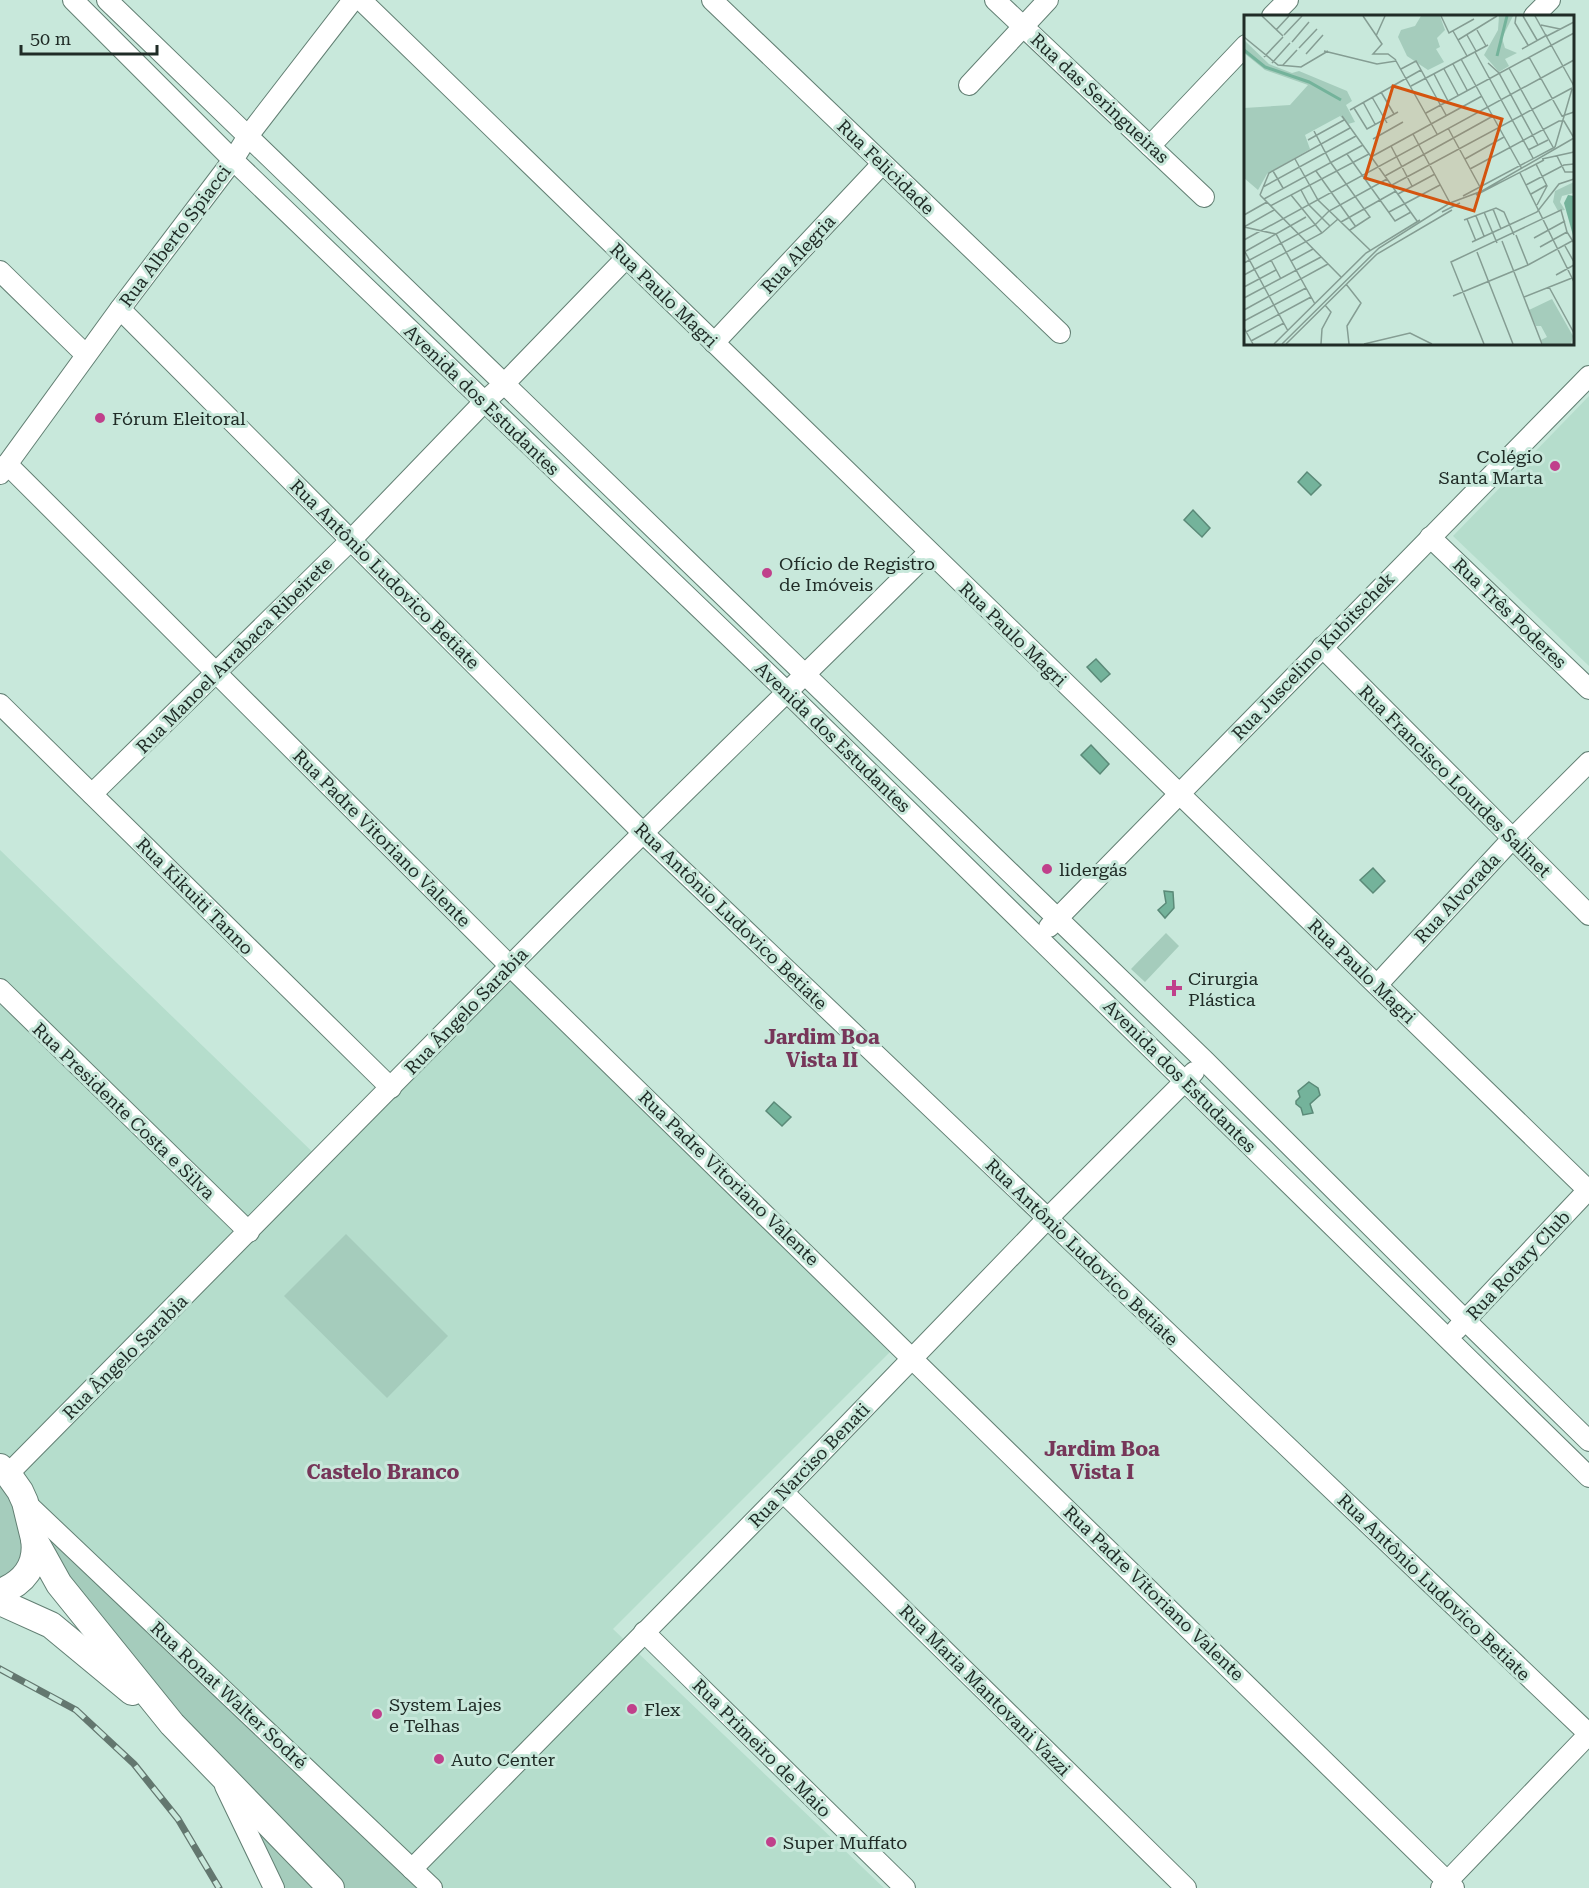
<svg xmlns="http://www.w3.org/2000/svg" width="1589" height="1888" viewBox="0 0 1589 1888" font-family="'Roboto Serif',serif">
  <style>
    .built { fill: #b5ddcc }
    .green { fill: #a5ccbc }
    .water { fill: #74b39b; stroke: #5b8a78; stroke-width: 1.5 }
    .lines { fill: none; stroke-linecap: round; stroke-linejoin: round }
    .minor-casing { stroke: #627f73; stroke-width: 22 }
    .major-casing { stroke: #627f73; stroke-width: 28 }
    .minor { stroke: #fff; stroke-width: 20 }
    .major { stroke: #fff; stroke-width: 26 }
    .rail-casing { stroke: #63776f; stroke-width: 7 }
    .rail { stroke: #c8e8db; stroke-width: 4.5; stroke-dasharray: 14; stroke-linecap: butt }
    .poi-dot { fill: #c0408b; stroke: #c8e8db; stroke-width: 2 }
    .labels { text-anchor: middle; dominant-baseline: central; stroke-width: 6; stroke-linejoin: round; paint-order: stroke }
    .street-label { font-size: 18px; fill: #202c27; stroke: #c8e8db }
    .poi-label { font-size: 18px; fill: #202c27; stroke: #c8e8db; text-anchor: start }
    .neighbourhood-label { font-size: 20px; font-weight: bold; fill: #763659; stroke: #c8e8db }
    .inset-river { fill: none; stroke: #74b39b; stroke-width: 3 }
    .inset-road { fill: none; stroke: #859d93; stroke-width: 1.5 }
    .view { fill: #d4540f; fill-opacity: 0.15; stroke: #d4540f; stroke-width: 3 }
    .inset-edge { fill: none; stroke: #202c27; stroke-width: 3 }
  </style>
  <rect width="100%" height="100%" fill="#c8e8db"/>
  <g class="built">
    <polygon points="1589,396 1589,666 1453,536"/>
    <polygon points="0,850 327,1166 513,978 890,1352 613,1629 884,1888 433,1888 0,1466"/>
  </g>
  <g class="green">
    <polygon points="1166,933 1179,946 1145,982 1131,969"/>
    <polygon points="346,1234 448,1336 387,1398 284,1296"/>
    <polygon points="0,1483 9,1492 29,1563 0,1582"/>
    <polygon points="28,1502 423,1888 343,1888 172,1724 67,1587"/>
    <polygon points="244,1806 329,1888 285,1888"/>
  </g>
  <g class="water">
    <polygon points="1307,472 1321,485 1311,495 1298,482"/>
    <polygon points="1193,510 1210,528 1202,537 1184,520"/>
    <polygon points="1096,659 1110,674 1101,682 1087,667"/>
    <polygon points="1091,745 1109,764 1100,774 1081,755"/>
    <polygon points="1373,868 1385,881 1373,893 1360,880"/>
    <polygon points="1164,891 1173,892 1174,908 1165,918 1158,910 1166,903"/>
    <polygon points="1309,1082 1318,1088 1320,1095 1310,1104 1313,1113 1303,1115 1301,1108 1296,1104 1296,1101 1300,1097 1298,1091"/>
    <polygon points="774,1102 791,1117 782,1126 766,1111"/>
  </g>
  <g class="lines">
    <defs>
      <g id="minor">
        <polyline points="73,0 233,160 788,693 1589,1477"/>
        <polyline points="107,0 1205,1061 1465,1320 1589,1441"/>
        <polyline points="361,0 1589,1191"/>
        <polyline points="712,0 1060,333"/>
        <polyline points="995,0 1204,197"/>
        <polyline points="1272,16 1288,0"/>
        <polyline points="1534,16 1550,0"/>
        <polyline points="969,85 1048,0"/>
        <polyline points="1150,146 1246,45"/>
        <polyline points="0,271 86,355"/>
        <polyline points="120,309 643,833 1589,1734"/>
        <polyline points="714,343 882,164"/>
        <polyline points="7,464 510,966 1454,1888"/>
        <polyline points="0,474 120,309 233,160 248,136 353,0"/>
        <polyline points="1430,537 1589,689"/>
        <polyline points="1322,647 1589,915"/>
        <polyline points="0,704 391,1088"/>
        <polyline points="92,794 351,540 484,402 504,384 626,258"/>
        <polyline points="1049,927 1589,376"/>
        <polyline points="1377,985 1512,839 1589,762"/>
        <polyline points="0,989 249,1232"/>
        <polyline points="1456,1330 1588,1190"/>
        <path d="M 8,1474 C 176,1305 343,1135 510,966 C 647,826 790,691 929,552"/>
        <polyline points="783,1492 1186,1888"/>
        <polyline points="25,1502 432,1888"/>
        <polyline points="644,1632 905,1888"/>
        <polyline points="225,1786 274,1888"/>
        <polyline points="412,1869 783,1492 1047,1219 1194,1072"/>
        <polyline points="1441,1888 1589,1734"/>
      </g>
      <g id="major">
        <polyline points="0,1467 8,1474 20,1491 25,1502 34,1539 59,1584 172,1724 331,1888"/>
        <path d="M 0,1592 C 24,1583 38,1565 34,1539"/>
        <polyline points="0,1602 51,1625 132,1692"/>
      </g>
    </defs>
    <use href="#minor" class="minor-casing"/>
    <use href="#major" class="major-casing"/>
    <use href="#minor" class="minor"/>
    <use href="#major" class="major"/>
    <defs>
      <polyline id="rail" points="0,1669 76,1710 134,1764 178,1819 219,1888"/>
    </defs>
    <use href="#rail" class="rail-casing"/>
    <use href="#rail" class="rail"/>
  </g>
  <g class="poi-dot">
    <circle cx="100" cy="418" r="6"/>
    <circle cx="1555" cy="466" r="6"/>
    <circle cx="767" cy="573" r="6"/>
    <circle cx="1047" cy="869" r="6"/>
    <path d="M1171 979h6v6h6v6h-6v6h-6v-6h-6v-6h6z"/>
    <circle cx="632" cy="1709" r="6"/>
    <circle cx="377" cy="1714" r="6"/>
    <circle cx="439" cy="1759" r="6"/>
    <circle cx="771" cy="1842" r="6"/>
  </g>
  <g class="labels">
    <g class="street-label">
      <text transform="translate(1100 98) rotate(43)">Rua das Seringueiras</text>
      <text transform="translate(886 167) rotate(44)">Rua Felicidade</text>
      <text transform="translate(175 236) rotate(-53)">Rua Alberto Spiacci</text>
      <text transform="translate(798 254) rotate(-47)">Rua Alegria</text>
      <text transform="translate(664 295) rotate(44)">Rua Paulo Magri</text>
      <text transform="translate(482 400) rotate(44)">Avenida dos Estudantes</text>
      <text transform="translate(385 574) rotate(45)">Rua Antônio Ludovico Betiate</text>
      <text transform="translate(1510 613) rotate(44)">Rua Três Poderes</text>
      <text transform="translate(1013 634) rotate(44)">Rua Paulo Magri</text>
      <text transform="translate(234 655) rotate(-45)">Rua Manoel Arrabaca Ribeirete</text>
      <text transform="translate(1313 656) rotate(-46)">Rua Juscelino Kubitschek</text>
      <text transform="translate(833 737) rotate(44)">Avenida dos Estudantes</text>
      <text transform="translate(1455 781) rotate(45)">Rua Francisco Lourdes Salinet</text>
      <text transform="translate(382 838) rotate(45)">Rua Padre Vitoriano Valente</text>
      <text transform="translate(195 896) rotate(45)">Rua Kikuiti Tanno</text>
      <text transform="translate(1457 898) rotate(-47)">Rua Alvorada</text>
      <text transform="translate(731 916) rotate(44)">Rua Antônio Ludovico Betiate</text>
      <text transform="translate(1362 971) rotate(44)">Rua Paulo Magri</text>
      <text transform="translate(466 1011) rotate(-46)">Rua Ângelo Sarabia</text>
      <text transform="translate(1180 1076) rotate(45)">Avenida dos Estudantes</text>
      <text transform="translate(124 1111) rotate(44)">Rua Presidente Costa e Silva</text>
      <text transform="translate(729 1178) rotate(44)">Rua Padre Vitoriano Valente</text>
      <text transform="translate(1082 1252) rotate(44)">Rua Antônio Ludovico Betiate</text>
      <text transform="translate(1518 1265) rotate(-47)">Rua Rotary Club</text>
      <text transform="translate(125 1357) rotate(-45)">Rua Ângelo Sarabia</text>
      <text transform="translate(809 1465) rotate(-46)">Rua Narciso Benati</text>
      <text transform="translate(1434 1587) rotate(44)">Rua Antônio Ludovico Betiate</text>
      <text transform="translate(1154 1593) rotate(44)">Rua Padre Vitoriano Valente</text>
      <text transform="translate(985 1690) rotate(45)">Rua Maria Mantovani Vazzi</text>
      <text transform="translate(229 1695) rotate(43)">Rua Ronat Walter Sodré</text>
      <text transform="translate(762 1748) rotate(45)">Rua Primeiro de Maio</text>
    </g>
    <g class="poi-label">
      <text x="112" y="418">Fórum Eleitoral</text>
      <text x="1543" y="456" text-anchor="end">Colégio<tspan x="1543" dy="21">Santa Marta</tspan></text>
      <text x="779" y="563">Ofício de Registro<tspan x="779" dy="21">de Imóveis</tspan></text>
      <text x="1059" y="869">lidergás</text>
      <text x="1188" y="978">Cirurgia<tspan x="1188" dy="21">Plástica</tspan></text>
      <text x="389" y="1704">System Lajes<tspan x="389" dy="21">e Telhas</tspan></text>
      <text x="644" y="1709">Flex</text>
      <text x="451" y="1759">Auto Center</text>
      <text x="783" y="1842">Super Muffato</text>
    </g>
    <g class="neighbourhood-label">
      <text x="822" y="1037">Jardim Boa<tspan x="822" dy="23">Vista II</tspan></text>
      <text x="1102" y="1449">Jardim Boa<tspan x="1102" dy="23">Vista I</tspan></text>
      <text x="383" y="1472">Castelo Branco</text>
    </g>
  </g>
  <g transform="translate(1244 15)">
    <rect width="330" height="330" fill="#c8e8db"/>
    <path d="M 177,1 L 196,1 L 201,15 L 193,23 L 196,32 L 192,34 L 200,47 L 184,55 L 163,41 L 154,22 L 157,15 L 171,11 ZM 255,1 L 269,1 L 258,23 L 261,33 L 273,38 L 261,44 L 265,51 L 255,57 L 240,40 L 254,15 ZM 0,25 L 25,49 L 48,58 L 55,56 L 103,76 L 108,86 L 102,90 L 111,107 L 104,109 L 96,101 L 61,120 L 66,134 L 23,159 L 14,175 L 0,163 L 0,93 L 46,90 L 64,70 L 21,55 L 0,38 ZM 330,167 L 330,178 L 318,181 L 316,187 L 321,195 L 314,196 L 309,187 L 311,176 ZM 308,284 L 329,321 L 327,329 L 299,329 L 297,325 L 303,322 L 297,311 L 292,311 L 285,295 Z" fill="#a5ccbc"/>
    <path d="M 324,180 L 330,181 L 330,224 L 320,188 Z" fill="#74b39b"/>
    <path class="inset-river" d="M 0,35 L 21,52 L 65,67 L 97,85M 253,41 L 263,1"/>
    <path class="inset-road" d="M 18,1 L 39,21M 119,1 L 138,29 L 129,39 L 144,39 L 152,45M 197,1 L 205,18 L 230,4M 272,1 L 271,8 L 284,30M 279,1 L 293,25M 291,1 L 330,71M 297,10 L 316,14M 32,15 L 45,1M 233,15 L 242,31M 209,16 L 223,41M 40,20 L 58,1M 223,20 L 232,36M 132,21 L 141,1M 303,21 L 330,7M 0,22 L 34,50 L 57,52 L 84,36M 214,25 L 253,1M 48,27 L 65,7M 55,33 L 73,14M 278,34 L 303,20M 80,36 L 133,49 L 152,46 L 193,119M 231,37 L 289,143M 62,39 L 79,20M 20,42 L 39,22M 285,42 L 318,101 L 330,97M 217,44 L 278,154M 28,48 L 46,28M 244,48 L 255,58 L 294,130M 209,49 L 223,75M 39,50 L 53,35M 265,53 L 309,132M 157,54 L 172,46 L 202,100M 200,54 L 214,80M 190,59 L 204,86M 167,71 L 244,30M 137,77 L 150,99M 128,82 L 143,108M 119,87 L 131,109M 110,93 L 123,114 L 154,97M 106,95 L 177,55M 182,98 L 330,18M 98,101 L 173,206M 204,113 L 236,172M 70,116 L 87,148 L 126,202 L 106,215M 169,119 L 206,188M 129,124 L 159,107M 64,125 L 100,105M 147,131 L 168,171M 311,132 L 328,74M 284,135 L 304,125M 103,139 L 151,206 L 167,197M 313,141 L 321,157 L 330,157M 127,142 L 238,81M 51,144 L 74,185 L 126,235M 221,144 L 260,122M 298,144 L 330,137M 292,149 L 303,171 L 293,190M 226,154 L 315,106 L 320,106 L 330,123M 29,156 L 39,173M 72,156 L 112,212M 276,158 L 330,267M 141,161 L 249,101M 148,170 L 328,73M 282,170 L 320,150 L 330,149M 19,172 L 112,121M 57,175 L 65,190 L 86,211M 154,179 L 191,159M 287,179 L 303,170M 16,180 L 25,158 L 106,113M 16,180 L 97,262M 47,180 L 78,218M 232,180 L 300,145M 219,181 L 311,132M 20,184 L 119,130M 26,191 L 125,139M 249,194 L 257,214M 145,197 L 196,170M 198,197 L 216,188M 240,197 L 253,228M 0,200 L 23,187M 232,201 L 240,221M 223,204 L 232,226M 220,205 L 252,193 L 260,197 L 270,220M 97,207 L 152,176M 0,212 L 32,219 L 71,289M 0,212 L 30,195M 272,220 L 284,250M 290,223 L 321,206M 0,225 L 330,45M 258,226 L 298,329M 228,227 L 293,197 L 315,169 L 330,164M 321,231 L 330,247M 296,232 L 323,217M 0,235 L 44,316M 2,236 L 62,202M 233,237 L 269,329M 27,245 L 37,264M 47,246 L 69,234M 0,248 L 71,210 L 85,196 L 143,164M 0,260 L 78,218 L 94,204M 312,260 L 330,250M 102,269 L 117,288 L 103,311 L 105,329M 0,272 L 32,255M 305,272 L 330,318M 209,281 L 284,250 L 328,226M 280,282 L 328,263M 0,283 L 77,242M 0,295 L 84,249M 0,306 L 62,273M 0,313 L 9,329M 2,317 L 67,282M 7,326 L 40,308M 30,329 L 122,238 L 176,205M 38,329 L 135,233 L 206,188 L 238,176 L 330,123M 42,329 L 133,239 L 208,195M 77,329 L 78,314 L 87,297 L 81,290M 120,329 L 166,318 L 188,329M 240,329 L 207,247 L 317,195 L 323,217 L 330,228"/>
    <path class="view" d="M 149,71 L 258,104 L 230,196 L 121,163 Z"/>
    <rect width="330" height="330" class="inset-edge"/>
  </g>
  <path d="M21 45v9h136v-9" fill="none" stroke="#202c27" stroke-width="3"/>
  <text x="30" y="45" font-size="18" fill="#202c27" stroke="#c8e8db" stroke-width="4.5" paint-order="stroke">50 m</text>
</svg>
